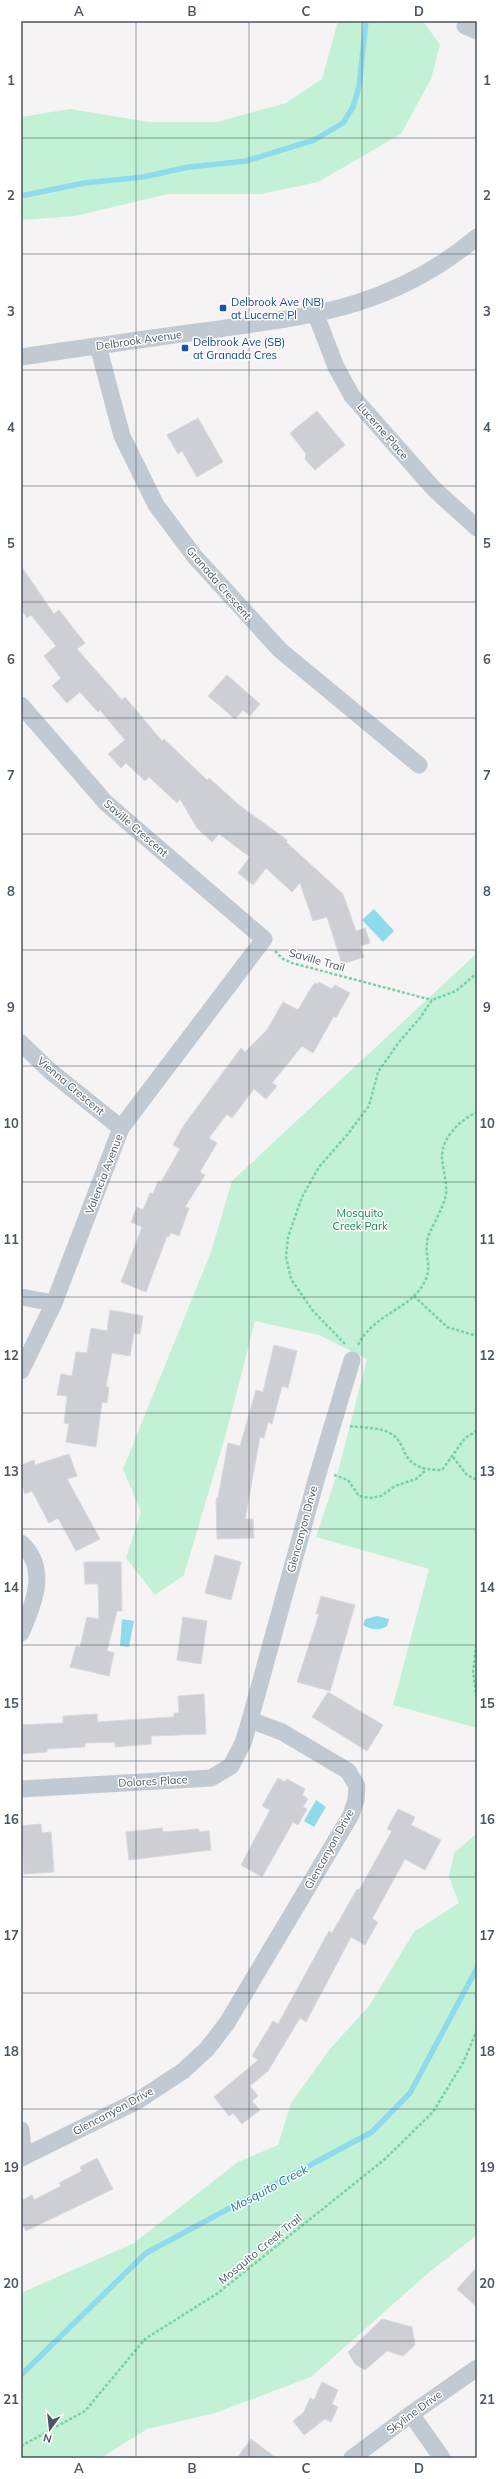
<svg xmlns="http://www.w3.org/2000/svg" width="498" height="2479" viewBox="0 0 498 2479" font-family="Mulish,sans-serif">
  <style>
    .green { fill: #c3f1d5 }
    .water { fill: #90daee }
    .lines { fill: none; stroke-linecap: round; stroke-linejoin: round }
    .stream { stroke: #90daee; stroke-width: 5.5 }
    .building { fill: #cdcfd5; stroke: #d7d9de }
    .path { stroke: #7ad0a6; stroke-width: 2.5; stroke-dasharray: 3 2; stroke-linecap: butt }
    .minor { stroke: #c1cad2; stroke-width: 17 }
    .grid { fill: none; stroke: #4a5661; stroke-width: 1; stroke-opacity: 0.55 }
    .transit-dot { fill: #1a4fb4; stroke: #fff; stroke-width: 1.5 }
    .labels { text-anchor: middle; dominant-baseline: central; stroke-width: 3; stroke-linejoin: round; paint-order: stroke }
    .transit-label { font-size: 11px; fill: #164399; stroke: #fff; text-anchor: start }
    .street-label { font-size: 11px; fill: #4a5661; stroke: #fff }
    .park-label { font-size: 11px; fill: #17864f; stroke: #fff }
    .water-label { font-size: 12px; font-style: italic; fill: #0c7c9b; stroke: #fff }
    .neatline { fill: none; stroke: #4a5661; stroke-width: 1.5 }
    .grid-label { font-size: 13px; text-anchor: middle; font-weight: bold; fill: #4a5661 }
  </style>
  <rect width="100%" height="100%" fill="#f5f3f3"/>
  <g class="green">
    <polygon points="338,21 423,21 440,45 431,79 401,134 318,182 261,194 168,194 75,216 21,220 21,117 70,109 150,122 217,122 286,103 322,79"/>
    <polygon points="477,953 477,1728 393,1705 429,1569 316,1537 339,1468 367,1359 319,1335 255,1321 227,1430 184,1575 155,1595 126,1558 141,1512 123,1469 211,1252 232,1181"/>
    <polygon points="477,1833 477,2235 427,2274 311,2377 215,2413 147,2429 101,2458 21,2458 21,2293 134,2243 238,2162 278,2145 291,2103 330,2049 369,2006 414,1932 459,1903 449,1877 454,1853"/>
  </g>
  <g class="water">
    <polygon points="374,909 394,931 383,942 362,920"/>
    <path d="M 377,1616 L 389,1619 L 387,1626 C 380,1631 371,1630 363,1625 L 365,1619 Z"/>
    <polygon points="122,1619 134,1621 129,1647 120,1646"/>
    <polygon points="316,1800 326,1807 314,1827 304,1821"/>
  </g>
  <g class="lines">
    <g class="stream">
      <polyline points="21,196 84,183 143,177 189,167 246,161 314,140 343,123 353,107 359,87 366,21"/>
      <polyline points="21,2375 146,2253 372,2132 410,2093 477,1968"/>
    </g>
  </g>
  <g class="building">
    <polygon points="317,411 345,445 315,470 305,459 306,454 290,433"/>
    <polygon points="198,418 223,462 197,477 182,451 178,454 167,435"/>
    <polygon points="21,566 54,614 59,610 85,643 77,649 122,700 125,697 162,741 164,739 207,780 209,778 239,805 287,840 286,842 343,894 356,931 365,928 370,943 360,946 364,957 342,964 327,917 313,921 300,883 292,892 266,868 253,885 238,873 250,857 219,834 212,842 197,828 180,799 177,803 149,777 145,781 126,763 121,768 108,754 125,740 100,710 98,712 80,692 67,703 52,686 61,678 44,656 56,646 31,615 27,618 21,609"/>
    <polygon points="227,675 260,704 250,716 243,710 235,719 208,696"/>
    <polygon points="319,982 332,989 335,985 350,993 336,1018 334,1016 313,1053 302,1046 272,1083 277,1086 266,1099 254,1089 232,1118 227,1114 209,1138 217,1143 200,1172 205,1175 185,1207 189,1208 179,1236 171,1233 169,1237 167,1236 146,1292 121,1282 142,1227 131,1222 137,1207 143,1210 150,1193 153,1194 158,1181 161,1182 180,1149 173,1145 184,1125 241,1048 245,1052 267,1030 283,1002 298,1010 311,988 315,983 318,984"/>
    <polygon points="110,1310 143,1316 140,1334 134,1333 130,1356 112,1353 106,1387 109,1387 107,1403 102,1402 96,1447 66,1442 69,1424 64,1423 67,1396 57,1395 61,1374 72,1376 76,1352 87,1353 91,1328 107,1331"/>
    <polygon points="274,1345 297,1351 288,1388 282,1386 272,1424 268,1422 264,1438 260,1437 245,1519 253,1519 254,1538 217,1539 216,1499 218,1498 228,1443 240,1446 256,1390 263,1392"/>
    <polygon points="69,1454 77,1476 67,1479 100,1539 76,1551 58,1518 49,1523 32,1491 25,1494 21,1481 21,1465 34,1460 35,1465"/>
    <polygon points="215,1555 241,1562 231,1600 205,1593"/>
    <polygon points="84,1562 121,1562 122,1611 117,1611 107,1651 114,1653 109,1676 70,1667 76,1646 80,1647 87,1617 99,1619 98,1584 85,1584"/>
    <polygon points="321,1596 355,1605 330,1691 297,1682 319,1614 316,1614"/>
    <polygon points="183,1617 207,1621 201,1664 177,1660"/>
    <polygon points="328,1692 383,1725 367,1751 312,1717"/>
    <polygon points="204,1694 206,1734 151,1736 151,1744 115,1747 115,1742 85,1743 85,1747 47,1749 47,1752 21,1754 21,1725 63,1723 63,1716 97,1714 98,1722 174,1717 174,1713 179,1713 178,1696"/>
    <polygon points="278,1778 285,1782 287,1779 305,1789 302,1795 308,1799 303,1807 307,1809 298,1825 293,1822 262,1877 241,1865 270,1810 262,1806"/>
    <polygon points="398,1809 415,1817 411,1825 441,1840 425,1870 405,1859 372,1919 378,1922 365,1945 351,1937 306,2022 300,2018 268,2071 250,2086 258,2096 252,2101 260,2110 242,2124 233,2113 229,2116 214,2097 258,2060 252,2056 273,2021 278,2024 329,1931 332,1933 357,1889 359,1890 392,1831 387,1829"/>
    <polygon points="41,1824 42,1833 51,1832 54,1872 24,1874 21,1826"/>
    <polygon points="162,1828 163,1832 198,1829 200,1832 209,1831 211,1850 129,1860 126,1832"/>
    <polygon points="97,2158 113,2189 26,2231 21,2222 21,2201 32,2195 34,2200 61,2186 59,2183 82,2171 80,2167"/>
    <polygon points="477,2267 477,2307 457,2289"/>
    <polygon points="382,2319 412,2327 415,2345 403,2356 387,2351 365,2370 355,2364 348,2352"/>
    <polygon points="322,2382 338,2390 332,2404 338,2407 331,2422 325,2419 304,2435 293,2421 304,2412 310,2398 314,2400"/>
    <polygon points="251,2439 276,2458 237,2458"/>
  </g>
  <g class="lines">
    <g class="path">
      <polyline points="275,951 283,959 292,963 432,1000"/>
      <polyline points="414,1296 447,1327 477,1336"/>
      <polyline points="345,1344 313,1311 291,1279 286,1257 288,1237 302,1197 319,1167 347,1135 369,1106 378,1072 399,1042 420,1018 432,1000 456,991 477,973"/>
      <path d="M 358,1345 C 374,1313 411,1310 425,1281 C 432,1268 425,1256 427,1242 C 428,1231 443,1211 446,1194 C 447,1183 443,1169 442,1158 C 441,1138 460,1120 477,1112"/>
      <path d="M 350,1426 C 363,1428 382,1427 393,1435 C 399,1439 402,1447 405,1453 C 412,1468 427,1470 442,1470 L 465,1438 L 477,1431"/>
      <polyline points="453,1457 467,1475 477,1480"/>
      <polyline points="334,1475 348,1480 359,1496 371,1498 381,1496 395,1486 416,1479 426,1470"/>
      <polyline points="477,1640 473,1672 477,1699"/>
      <polyline points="21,2446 85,2411 145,2339 218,2293 385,2159 433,2112 464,2061 477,2030"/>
    </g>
    <g class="minor">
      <polyline points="465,26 477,31"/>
      <polyline points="316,315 336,367 352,396 434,489 477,528"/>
      <polyline points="98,346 122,436 156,505 195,557 280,650 419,765"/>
      <path d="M 21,357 C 82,348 143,339 204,331 C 310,316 391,309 477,237"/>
      <polyline points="21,705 106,803 264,939 121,1128 54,1303 21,1371"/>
      <polyline points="21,1043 50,1071 121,1128"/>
      <polyline points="21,1297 54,1303"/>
      <path d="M 21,1543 C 49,1568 34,1604 21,1633"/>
      <polyline points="21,1789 211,1778 231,1766 243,1743 250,1720"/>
      <polyline points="21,2130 24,2157"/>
      <polyline points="21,2158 139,2100 183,2071 207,2049 227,2023 351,1815 356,1800 357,1786 348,1771 282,1732 250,1720 317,1477 352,1360"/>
      <polyline points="411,2414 442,2458"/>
      <polyline points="352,2458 411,2414 477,2368"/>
    </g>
  </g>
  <path class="grid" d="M 136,21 L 136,2458M 249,21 L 249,2458M 362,21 L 362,2458M 21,138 L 477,138M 21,254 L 477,254M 21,370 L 477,370M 21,486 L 477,486M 21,602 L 477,602M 21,718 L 477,718M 21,834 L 477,834M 21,950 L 477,950M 21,1066 L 477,1066M 21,1182 L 477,1182M 21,1297 L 477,1297M 21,1413 L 477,1413M 21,1529 L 477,1529M 21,1645 L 477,1645M 21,1761 L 477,1761M 21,1877 L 477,1877M 21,1993 L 477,1993M 21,2109 L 477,2109M 21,2225 L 477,2225M 21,2341 L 477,2341"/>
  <g class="transit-dot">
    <rect x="219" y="304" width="8" height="8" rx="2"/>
    <rect x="181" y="344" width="8" height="8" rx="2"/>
  </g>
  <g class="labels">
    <g class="transit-label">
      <text x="231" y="302">Delbrook Ave (NB)<tspan x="231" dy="13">at Lucerne Pl</tspan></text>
      <text x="193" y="342">Delbrook Ave (SB)<tspan x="193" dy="13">at Granada Cres</tspan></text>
    </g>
    <g class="street-label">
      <text transform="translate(139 340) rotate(-8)">Delbrook Avenue</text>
      <text transform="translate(383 431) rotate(49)">Lucerne Place</text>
      <text transform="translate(219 583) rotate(49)">Granada Crescent</text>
      <text transform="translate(136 828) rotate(41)">Saville Crescent</text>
      <text transform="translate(317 960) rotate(16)">Saville Trail</text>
      <text transform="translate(71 1086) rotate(40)">Vienna Crescent</text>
      <text transform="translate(104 1174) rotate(-69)">Valencia Avenue</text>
      <text transform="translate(302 1529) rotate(-75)">Glencanyon Drive</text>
      <text transform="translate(153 1781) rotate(-3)">Dolores Place</text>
      <text transform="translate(329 1849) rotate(-61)">Glencanyon Drive</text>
      <text transform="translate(113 2111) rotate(-28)">Glencanyon Drive</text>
      <text transform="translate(260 2249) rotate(-39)">Mosquito Creek Trail</text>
      <text transform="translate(414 2412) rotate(-36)">Skyline Drive</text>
    </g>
    <g class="park-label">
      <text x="360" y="1213">Mosquito<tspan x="360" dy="13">Creek Park</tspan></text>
    </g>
    <g class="water-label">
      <text transform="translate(269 2188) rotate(-28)">Mosquito Creek</text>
    </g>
  </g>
  <rect width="498" height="2479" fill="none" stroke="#ffffff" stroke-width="44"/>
  <g transform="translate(50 2429) rotate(195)" stroke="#ffffff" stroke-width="3" paint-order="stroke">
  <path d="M0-3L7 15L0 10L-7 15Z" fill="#4a5661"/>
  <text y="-6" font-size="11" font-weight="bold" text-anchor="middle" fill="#4a5661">N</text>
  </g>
  <rect x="22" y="22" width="454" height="2435" class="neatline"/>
  <g class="grid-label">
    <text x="79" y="16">A</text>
    <text x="192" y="16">B</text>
    <text x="306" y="16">C</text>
    <text x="419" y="16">D</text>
    <text x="11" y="85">1</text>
    <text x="487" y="85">1</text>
    <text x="11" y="200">2</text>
    <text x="487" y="200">2</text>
    <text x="11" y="316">3</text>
    <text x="487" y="316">3</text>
    <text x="11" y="432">4</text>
    <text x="487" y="432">4</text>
    <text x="11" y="548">5</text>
    <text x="487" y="548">5</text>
    <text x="11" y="664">6</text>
    <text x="487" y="664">6</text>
    <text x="11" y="780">7</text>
    <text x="487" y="780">7</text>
    <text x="11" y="896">8</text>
    <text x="487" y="896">8</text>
    <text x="11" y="1012">9</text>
    <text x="487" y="1012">9</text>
    <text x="11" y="1128">10</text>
    <text x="487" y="1128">10</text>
    <text x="11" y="1244">11</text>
    <text x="487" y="1244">11</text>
    <text x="11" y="1360">12</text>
    <text x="487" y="1360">12</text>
    <text x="11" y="1476">13</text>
    <text x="487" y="1476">13</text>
    <text x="11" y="1592">14</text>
    <text x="487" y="1592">14</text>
    <text x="11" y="1708">15</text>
    <text x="487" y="1708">15</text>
    <text x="11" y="1824">16</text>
    <text x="487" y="1824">16</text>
    <text x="11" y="1940">17</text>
    <text x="487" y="1940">17</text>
    <text x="11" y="2056">18</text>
    <text x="487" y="2056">18</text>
    <text x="11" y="2172">19</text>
    <text x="487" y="2172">19</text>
    <text x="11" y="2288">20</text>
    <text x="487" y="2288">20</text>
    <text x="11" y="2404">21</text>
    <text x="487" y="2404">21</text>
    <text x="79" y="2473">A</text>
    <text x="192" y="2473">B</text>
    <text x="306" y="2473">C</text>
    <text x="419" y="2473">D</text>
  </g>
</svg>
